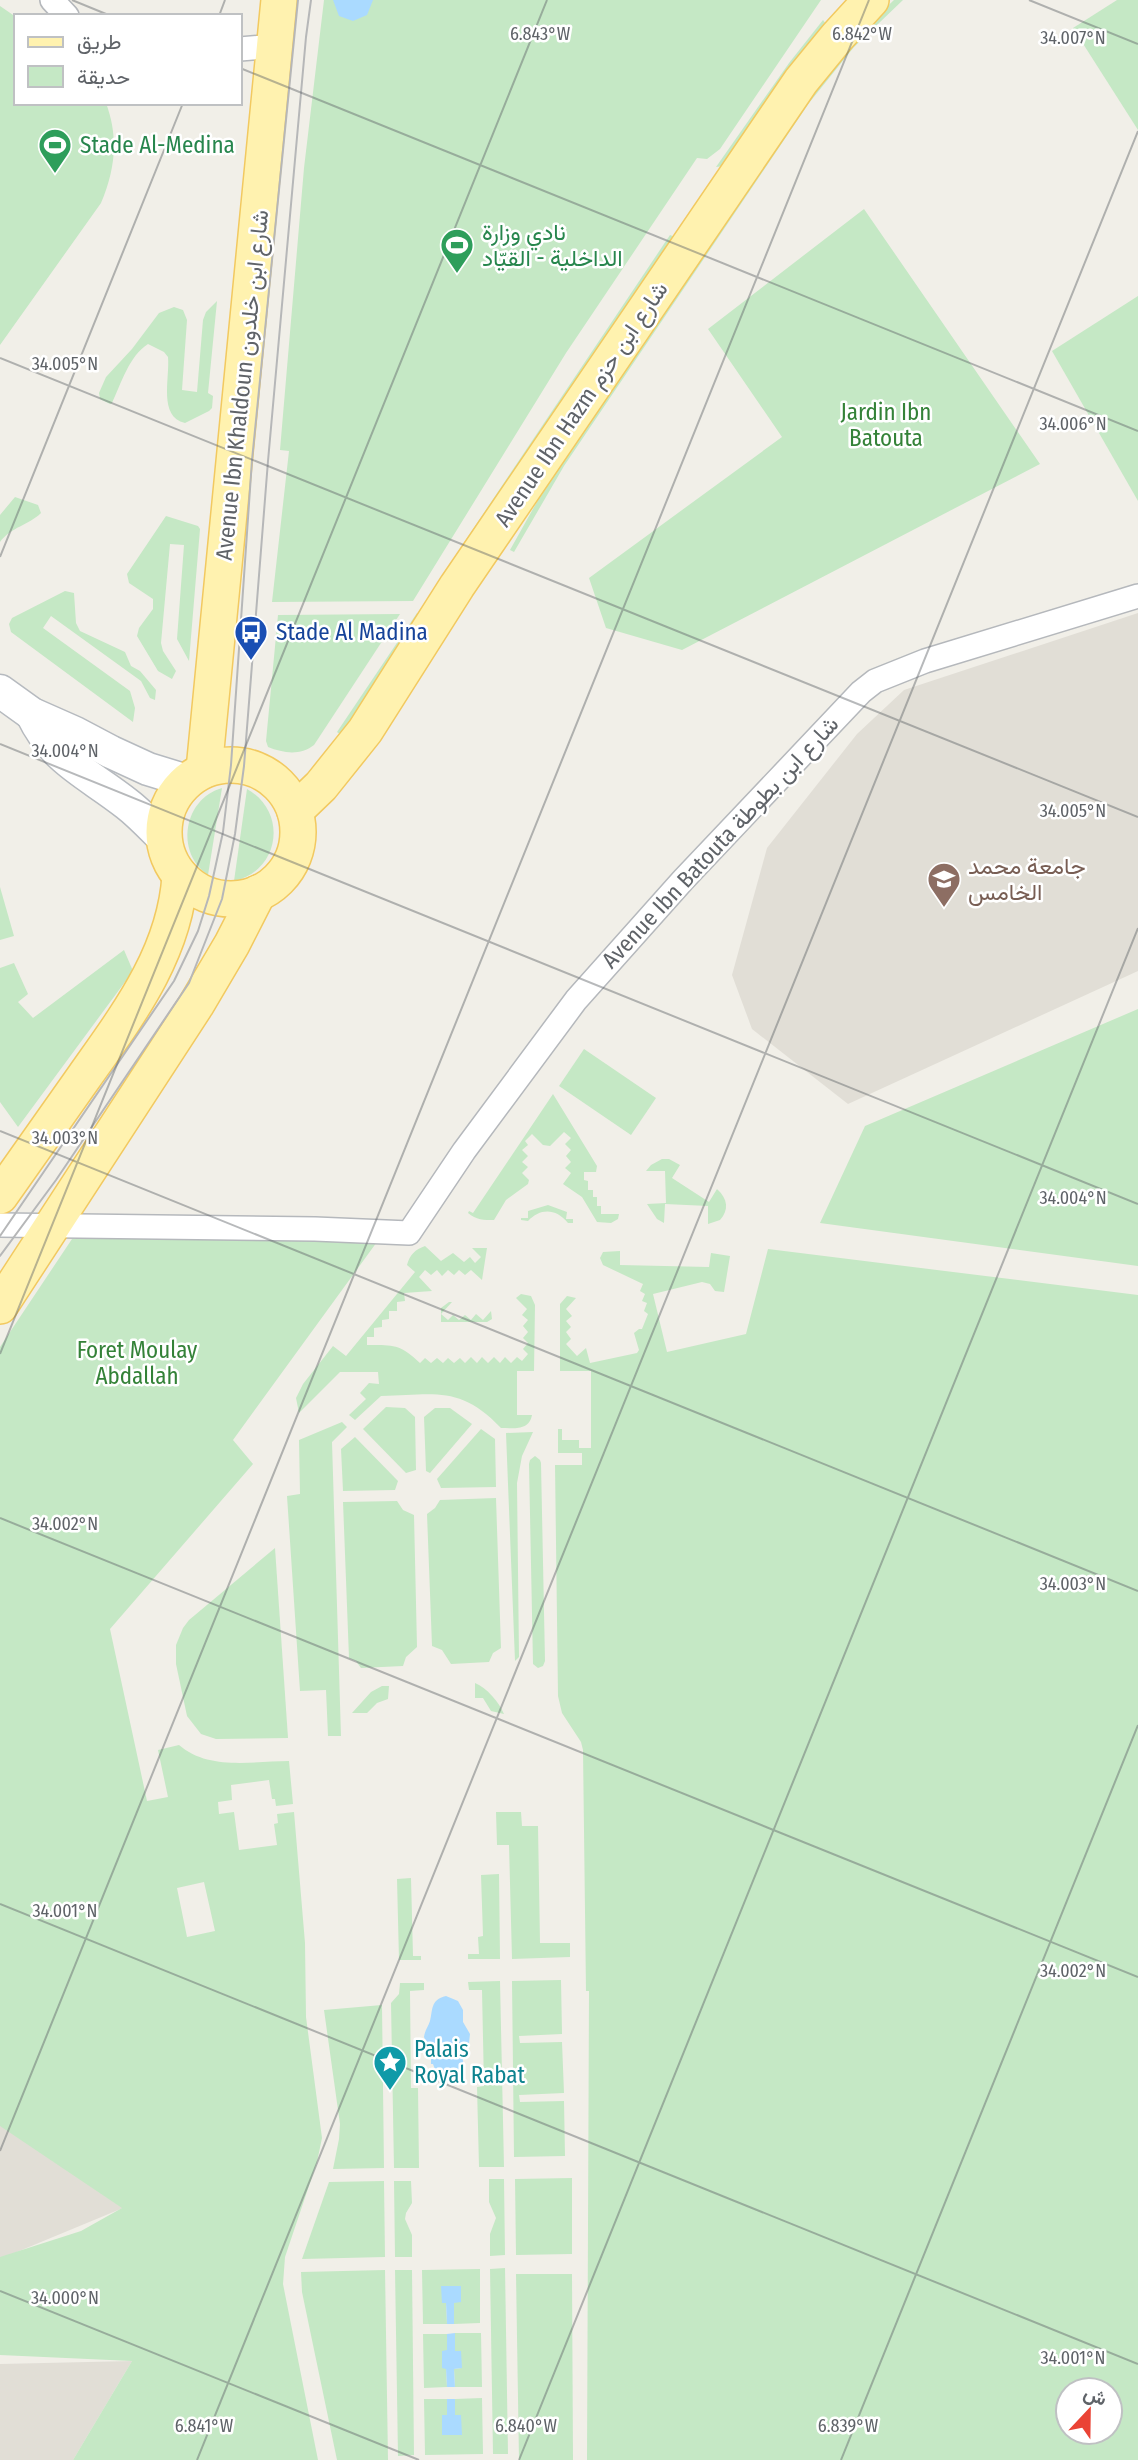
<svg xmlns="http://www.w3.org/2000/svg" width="1138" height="2460" viewBox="0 0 1138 2460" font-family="'Fira Sans Condensed',Vazirmatn,sans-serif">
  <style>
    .education { fill: #e1ded6 }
    .green { fill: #c5e8c5; fill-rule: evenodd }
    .water { fill: #aadaff }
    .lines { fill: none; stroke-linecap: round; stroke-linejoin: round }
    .minor-casing { stroke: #b5b8bc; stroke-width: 26 }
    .secondary-casing { stroke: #b6babf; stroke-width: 35 }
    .primary-casing { stroke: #f2c960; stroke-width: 38 }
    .minor { stroke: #fff; stroke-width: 23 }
    .secondary { stroke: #fff; stroke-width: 32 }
    .primary { stroke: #fff2af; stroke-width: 35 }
    .tram { stroke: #b6b7b8; stroke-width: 2 }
    .ticks { fill: none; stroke: #5f6368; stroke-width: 2; stroke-opacity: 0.45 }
    .labels { text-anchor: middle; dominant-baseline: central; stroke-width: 5; stroke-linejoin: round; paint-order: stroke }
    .leisure-label { font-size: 23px; fill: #27864d; stroke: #fff; text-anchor: start }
    .street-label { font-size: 23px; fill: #5f6368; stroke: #fff }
    .park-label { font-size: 23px; fill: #348238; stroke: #fff }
    .transit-label { font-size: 23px; fill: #164399; stroke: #fff; text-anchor: start }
    .education-label { font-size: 23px; fill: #785e54; stroke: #fff; text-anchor: start }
    .culture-label { font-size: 23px; fill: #0d838f; stroke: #fff; text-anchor: start }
    .ticks-label { font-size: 18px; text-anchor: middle; fill: #5f6368; stroke: #fff; stroke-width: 5; stroke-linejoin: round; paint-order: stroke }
  </style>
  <rect width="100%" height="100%" fill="#f1efe8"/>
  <g class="education">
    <polygon points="1138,613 1138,971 848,1104 752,1029 732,975 767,848 857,734 904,690"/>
    <polygon points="0,2125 123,2208 0,2259"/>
    <polygon points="132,2361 73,2460 0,2460 0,2364"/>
  </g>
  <g class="green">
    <polygon points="324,0 821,0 720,149 707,159 697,158 566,353 413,601 272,602 289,451 280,450 304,168"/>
    <polygon points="894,0 903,0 854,47 809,103 564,466 514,552 510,550 543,491 802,107 870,23"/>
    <polygon points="1117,0 1138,0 1138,130 1073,28"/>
    <path d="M 0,6 L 16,17 L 16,103 L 106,103 C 119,138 115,170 101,203 L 0,345 Z"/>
    <polygon points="823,20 826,24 724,166 716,167 789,63"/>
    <polygon points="864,209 1040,464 682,650 606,628 589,578 782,437 708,329"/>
    <polygon points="670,235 675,237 467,547 463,544"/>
    <polygon points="1138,296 1138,501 1052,351"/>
    <path d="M 217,301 L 208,393 L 213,396 L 212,408 L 209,411 L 185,423 C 158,417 170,378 168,357 L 164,352 L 148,344 C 129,356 121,384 112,403 L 110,404 L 100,399 L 99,393 L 106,377 L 132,349 L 159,313 L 174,307 L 183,310 L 187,320 L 182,390 L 197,392 L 203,320 L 206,312 Z"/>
    <path d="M 15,497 L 38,505 L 41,513 C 29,525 11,527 0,542 L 0,515 Z"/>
    <polygon points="166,516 198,526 200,529 189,661 177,639 184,545 170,544 161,643 163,651 176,671 172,679 158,671 137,636 139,628 153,609 153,599 129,583 127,574"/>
    <polygon points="65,591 74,593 76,623 80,631 125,652 131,666 140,671 156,690 155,700 150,698 141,681 51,616 43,628 130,691 135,708 133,722 11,632 9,624 12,618"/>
    <polygon points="417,613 421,615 341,735 337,732"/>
    <path d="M 400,614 L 314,745 C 300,756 283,753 268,747 L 266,741 L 278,615 Z"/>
    <path d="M 222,788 L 208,875 C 175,853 183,799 222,788 Z"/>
    <path d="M 247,789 C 288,812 280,871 234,881 Z"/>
    <polygon points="0,887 14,936 0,940"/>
    <polygon points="124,950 133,971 18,1127 0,1102 0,968 14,963 28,994 18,1002 33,1018"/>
    <polygon points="1138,1009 1138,1266 820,1223 865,1126"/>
    <polygon points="584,1049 656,1098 631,1135 559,1086"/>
    <path d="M 553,1094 L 597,1166 L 596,1172 L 584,1172 L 584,1180 L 588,1181 L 588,1190 L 593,1190 L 593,1197 L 597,1197 L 597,1206 L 601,1206 L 601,1214 L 619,1214 L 618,1219 L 611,1223 L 597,1222 L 582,1197 L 563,1184 L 571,1173 L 565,1168 L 571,1162 L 566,1156 L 571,1150 L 565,1144 L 571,1138 L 564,1132 L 550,1146 L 543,1145 L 532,1134 L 525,1141 L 528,1145 L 522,1150 L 528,1156 L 522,1162 L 528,1167 L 522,1173 L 529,1180 L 528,1184 L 506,1200 L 494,1220 C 484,1220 476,1220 468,1213 L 469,1211 L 473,1213 Z"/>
    <path d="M 662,1159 L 669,1159 L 680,1165 L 672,1178 L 709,1202 L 717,1189 C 728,1199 729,1210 720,1220 L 708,1224 L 708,1206 L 665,1204 L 664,1223 L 657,1219 L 647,1204 L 666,1203 L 665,1171 L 646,1171 L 651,1165 Z"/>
    <path d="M 548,1205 L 567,1212 L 566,1219 L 573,1219 L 573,1223 L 568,1223 C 556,1208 540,1208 528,1221 L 521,1220 L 521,1218 L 528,1218 L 528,1211 Z"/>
    <path d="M 382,1235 L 233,1440 L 253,1464 L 110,1629 L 147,1801 L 168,1797 L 158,1750 L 179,1745 C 209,1771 253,1761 289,1761 L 293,1804 L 276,1806 L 275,1799 L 272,1799 L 269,1780 L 231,1785 L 232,1800 L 218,1802 L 219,1814 L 234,1812 L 239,1850 L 277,1845 L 274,1824 L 278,1823 L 277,1814 L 294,1812 L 305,1943 L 306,2017 L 322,2138 L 317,2162 L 285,2257 L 283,2284 L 318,2460 L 73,2460 L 132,2361 L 0,2355 L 0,2257 L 81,2231 L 122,2208 L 0,2126 L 0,1347 L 72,1239 ZM 204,1882 L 215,1931 L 187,1937 L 177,1888 Z"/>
    <path d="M 425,1246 L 441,1261 L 453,1253 L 464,1262 L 470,1257 L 475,1263 L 481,1257 L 472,1248 L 487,1248 L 482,1280 L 471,1270 L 465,1275 L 459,1270 L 454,1275 L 448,1270 L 442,1276 L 437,1270 L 431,1275 L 425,1270 L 419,1277 L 432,1291 L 404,1293 L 405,1301 L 397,1302 L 397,1311 L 389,1311 L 389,1319 L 382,1320 L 382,1327 L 374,1328 L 374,1337 L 367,1337 L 367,1345 C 394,1345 400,1344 420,1363 L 425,1358 L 431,1363 L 437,1358 L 443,1363 L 448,1358 L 454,1363 L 460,1358 L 465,1363 L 471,1357 L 477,1363 L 482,1357 L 488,1363 L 494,1357 L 500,1363 L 505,1357 L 511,1363 L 517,1357 L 522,1361 L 528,1354 L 523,1349 L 528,1343 L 523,1338 L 528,1332 L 523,1326 L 528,1320 L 522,1315 L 527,1309 L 516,1298 L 521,1294 L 531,1296 L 535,1305 L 534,1371 L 517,1371 L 517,1415 L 532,1415 C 529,1431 514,1428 501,1428 C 460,1385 435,1395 381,1396 L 355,1420 L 349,1415 L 366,1399 L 360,1393 L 369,1383 L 379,1384 L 378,1372 L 340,1372 L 299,1413 L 296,1398 L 303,1384 L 333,1346 L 346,1356 L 415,1272 L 407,1265 C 410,1254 415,1250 425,1246 Z"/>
    <path d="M 768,1249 L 1138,1295 L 1138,2460 L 587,2460 L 589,1991 L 586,1991 L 583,1750 L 581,1742 L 562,1713 L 558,1696 L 555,1465 L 582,1465 L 582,1453 L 558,1453 L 558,1429 L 562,1429 L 562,1440 L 579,1440 L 579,1448 L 591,1448 L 591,1371 L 560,1371 L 560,1304 L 567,1296 L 576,1298 L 566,1309 L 572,1316 L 566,1321 L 571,1327 L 566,1332 L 571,1339 L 566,1344 L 577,1356 L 586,1348 L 590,1363 L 637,1353 L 639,1350 L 634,1333 L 639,1329 L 642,1329 L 648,1314 L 644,1311 L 647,1303 L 642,1301 L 645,1294 L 640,1291 L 643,1284 L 603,1265 L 600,1258 L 603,1252 L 620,1251 L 620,1265 L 709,1267 L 711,1253 L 730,1256 L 724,1292 L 715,1291 L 710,1284 L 702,1282 L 653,1294 L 667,1352 L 746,1334 ZM 1110,2390 L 1110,2432 L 1068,2432 L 1068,2390 Z"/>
    <polygon points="449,1302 452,1302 441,1314 448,1320 453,1315 459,1320 465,1315 471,1320 476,1314 483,1320 491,1311 492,1319 487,1322 441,1322 441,1308"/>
    <polygon points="386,1407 405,1408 415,1417 416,1470 406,1473 363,1429"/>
    <polygon points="435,1408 450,1408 472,1424 430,1473 426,1471 424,1417"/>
    <polygon points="342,1422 347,1427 332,1442 341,1736 328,1736 326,1690 300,1691 287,1496 300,1494 299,1440"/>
    <polygon points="481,1429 495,1439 496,1487 441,1488 437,1479"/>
    <polygon points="533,1432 522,1456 517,1483 519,1657 515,1661 506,1433"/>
    <polygon points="355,1437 398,1481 395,1490 343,1491 341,1449"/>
    <polygon points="535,1456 540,1460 541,1463 545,1661 543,1666 538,1668 533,1664 529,1464 530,1460"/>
    <polygon points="496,1498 501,1648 493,1653 489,1662 451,1664 442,1650 432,1646 427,1514 435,1508 440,1500"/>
    <polygon points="397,1501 403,1510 414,1515 417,1647 406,1657 403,1666 361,1668 356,1661 349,1658 343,1502"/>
    <polygon points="275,1548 288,1738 216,1739 201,1734 187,1716 176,1664 176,1645 183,1628 189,1620"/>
    <path d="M 475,1683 C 487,1688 499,1702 504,1714 L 491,1711 L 483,1698 L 475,1698 Z"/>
    <polygon points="382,1686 389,1686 388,1699 377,1703 367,1713 352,1713 371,1692"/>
    <polygon points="496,1812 521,1812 522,1826 538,1826 540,1943 570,1943 570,1957 512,1959 509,1845 497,1845"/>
    <polygon points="499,1874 500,1959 468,1959 468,1954 479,1954 478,1937 483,1936 481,1875"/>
    <polygon points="411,1878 413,1956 421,1956 421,1960 399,1960 397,1879"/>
    <polygon points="561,1980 562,2034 519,2036 520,2043 562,2042 564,2093 519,2095 520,2102 564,2101 565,2156 514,2157 512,1981"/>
    <polygon points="500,1981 504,2167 479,2167 477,2087 484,2086 482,1990 469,1990 468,1982"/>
    <polygon points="400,1983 424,1983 424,1990 410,1991 411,2088 418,2088 419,2168 394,2168 391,2003 399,1994"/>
    <polygon points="382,2005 384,2168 333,2169 339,2139 340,2124 324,2010"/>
    <polygon points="572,2178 572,2254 516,2255 515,2179"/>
    <polygon points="489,2179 504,2179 505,2255 490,2256 490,2234 496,2218 489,2202"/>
    <polygon points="384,2181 385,2257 302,2259 329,2182"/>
    <polygon points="394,2181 411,2181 412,2203 406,2213 405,2219 412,2235 412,2257 395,2257"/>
    <polygon points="505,2268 508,2454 493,2454 490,2269"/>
    <polygon points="480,2269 480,2323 454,2324 454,2303 461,2286 442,2286 442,2303 446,2303 447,2324 423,2324 422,2270"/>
    <polygon points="385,2270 388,2460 337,2460 302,2292 301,2272"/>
    <polygon points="395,2270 412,2270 414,2455 398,2456"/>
    <polygon points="516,2274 572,2274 573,2460 519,2460"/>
    <polygon points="455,2333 481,2333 482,2387 455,2387 454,2369 461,2368 455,2351"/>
    <polygon points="423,2334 447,2334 447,2351 442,2351 446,2368 447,2387 424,2388"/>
    <polygon points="482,2398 483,2454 425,2455 424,2399 447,2399 447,2415 442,2415 442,2435 461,2415 455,2415 455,2399"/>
  </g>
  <g class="water">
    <polygon points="333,0 373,0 367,15 353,21 339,16"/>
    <path d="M 446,1996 L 458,2001 L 463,2010 L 463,2022 L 470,2034 L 469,2043 L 463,2053 L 463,2063 L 456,2075 L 448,2077 L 436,2072 L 433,2064 L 431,2064 L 431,2054 L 424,2037 C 425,2030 428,2027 430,2021 C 433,2010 430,2000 446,1996 Z"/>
    <polygon points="441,2286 461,2286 461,2302 454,2303 454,2324 447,2324 446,2303 442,2303"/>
    <polygon points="455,2333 455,2351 461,2351 462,2368 454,2369 455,2387 447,2387 446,2369 442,2368 442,2351 447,2350 447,2334"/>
    <polygon points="447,2399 455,2399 455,2415 461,2415 462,2435 442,2435 442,2415 447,2415"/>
  </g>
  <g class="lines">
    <defs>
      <g id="minor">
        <polyline points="52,0 67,16"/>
        <polyline points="240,49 275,46"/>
        <polyline points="0,1225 315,1229 409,1233 464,1151 576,1000 683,880 861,692 875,681 925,661 1138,596"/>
      </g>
      <g id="secondary">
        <polyline points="0,691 32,714 75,733 111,752 148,769 187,781"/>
        <path d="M 32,714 C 55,762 88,773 127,804 C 140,814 152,827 163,838"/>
      </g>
      <g id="primary">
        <circle cx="231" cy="832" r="67"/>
        <polyline points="204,770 279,0"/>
        <polyline points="295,811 321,786 365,731 457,586 801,81 837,37 871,0"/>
        <path d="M 0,1196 C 28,1156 56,1117 84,1077 C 127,1016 175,954 180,876"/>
        <polyline points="0,1306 196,1005 232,944 258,893"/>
      </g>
    </defs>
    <use href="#minor" class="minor-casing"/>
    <use href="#secondary" class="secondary-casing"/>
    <use href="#primary" class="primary-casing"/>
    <use href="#minor" class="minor"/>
    <use href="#secondary" class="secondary"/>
    <use href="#primary" class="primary"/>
    <g class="tram">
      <polyline points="0,1236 174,981 198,931 209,896 223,832 231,765 252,460 298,0"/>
      <polyline points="0,1256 56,1180 189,983 222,899 235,834 244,766 268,461 306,37 311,0"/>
    </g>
  </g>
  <path class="ticks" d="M 72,0 L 111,16M 1029,0 L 1138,44M 219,16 L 225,0M 240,68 L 1138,431M 0,358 L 1138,817M 0,557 L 183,103M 0,744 L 1138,1204M 0,1131 L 1138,1591M 0,1354 L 547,0M 0,1518 L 1138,1977M 0,1904 L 1138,2364M 0,2151 L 869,0M 0,2291 L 419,2460M 197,2460 L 1138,131M 519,2460 L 1138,928M 841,2460 L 1138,1725"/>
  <defs>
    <symbol id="stadium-pin" viewBox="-11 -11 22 30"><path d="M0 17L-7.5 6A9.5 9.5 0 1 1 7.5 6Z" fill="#2e9e5b" stroke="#fff"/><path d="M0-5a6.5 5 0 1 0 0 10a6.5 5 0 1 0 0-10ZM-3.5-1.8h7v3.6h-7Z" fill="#fff"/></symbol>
    <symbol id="bus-pin" viewBox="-11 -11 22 30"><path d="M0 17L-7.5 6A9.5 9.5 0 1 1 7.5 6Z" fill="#1a4fb4" stroke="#fff"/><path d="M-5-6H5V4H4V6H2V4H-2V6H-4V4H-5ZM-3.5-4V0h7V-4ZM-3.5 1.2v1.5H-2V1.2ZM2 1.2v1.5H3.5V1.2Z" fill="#fff"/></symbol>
    <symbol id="university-pin" viewBox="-11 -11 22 30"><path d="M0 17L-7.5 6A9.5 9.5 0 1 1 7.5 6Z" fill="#8d6e63" stroke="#fff"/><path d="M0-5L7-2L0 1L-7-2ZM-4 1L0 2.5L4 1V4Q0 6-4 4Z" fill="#fff"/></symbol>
    <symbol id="sight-pin" viewBox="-11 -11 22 30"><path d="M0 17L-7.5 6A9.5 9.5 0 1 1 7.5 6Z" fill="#0f9aa8" stroke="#fff"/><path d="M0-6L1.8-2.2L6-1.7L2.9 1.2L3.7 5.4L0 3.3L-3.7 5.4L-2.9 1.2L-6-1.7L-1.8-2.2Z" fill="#fff"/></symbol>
  </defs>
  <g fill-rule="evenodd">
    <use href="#stadium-pin" x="36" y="126" width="38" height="52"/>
    <use href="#stadium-pin" x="438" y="226" width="38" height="52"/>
    <use href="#bus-pin" x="232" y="613" width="38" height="52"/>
    <use href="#university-pin" x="925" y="860" width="38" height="52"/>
    <use href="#sight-pin" x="371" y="2043" width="38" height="52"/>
  </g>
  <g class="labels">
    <g class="leisure-label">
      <text x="80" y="145">Stade Al-Medina</text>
      <text x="482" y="232">نادي وزارة<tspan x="482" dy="26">الداخلية - القيّاد</tspan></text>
    </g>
    <g class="street-label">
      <text transform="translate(242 385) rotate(-84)">Avenue Ibn Khaldoun شارع ابن خلدون</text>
      <text transform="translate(581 404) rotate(-56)">Avenue Ibn Hazm شارع ابن حزم</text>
      <text transform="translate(720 842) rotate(-47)">Avenue Ibn Batouta شارع ابن بطوطة</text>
    </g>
    <g class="park-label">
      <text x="886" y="412">Jardin Ibn<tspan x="886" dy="26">Batouta</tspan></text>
      <text x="137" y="1350">Foret Moulay<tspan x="137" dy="26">Abdallah</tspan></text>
    </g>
    <g class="transit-label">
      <text x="276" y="632">Stade Al Madina</text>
    </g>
    <g class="education-label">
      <text x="968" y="866">جامعة محمد<tspan x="968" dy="26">الخامس</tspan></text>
    </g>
    <g class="culture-label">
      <text x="414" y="2049">Palais<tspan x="414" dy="26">Royal Rabat</tspan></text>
    </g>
  </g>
  <g class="ticks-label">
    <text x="540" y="40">6.843°W</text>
    <text x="862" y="40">6.842°W</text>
    <text x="1073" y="44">34.007°N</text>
    <text x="65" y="370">34.005°N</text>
    <text x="1073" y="430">34.006°N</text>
    <text x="65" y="757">34.004°N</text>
    <text x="1073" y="817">34.005°N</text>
    <text x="65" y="1144">34.003°N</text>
    <text x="1073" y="1204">34.004°N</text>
    <text x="65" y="1530">34.002°N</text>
    <text x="1073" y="1590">34.003°N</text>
    <text x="65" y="1917">34.001°N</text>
    <text x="1073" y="1977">34.002°N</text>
    <text x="65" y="2304">34.000°N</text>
    <text x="1073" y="2364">34.001°N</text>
    <text x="204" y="2432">6.841°W</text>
    <text x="526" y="2432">6.840°W</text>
    <text x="848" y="2432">6.839°W</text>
  </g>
  <rect x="14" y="14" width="228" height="91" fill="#ffffff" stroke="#bfc1c3" stroke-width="2"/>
  <rect x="28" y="37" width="35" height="10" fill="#fff2af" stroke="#bfc1c3" stroke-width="2"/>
  <text x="77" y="49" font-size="21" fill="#5f6368">طريق</text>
  <rect x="28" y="66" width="35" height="21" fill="#c5e8c5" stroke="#bfc1c3" stroke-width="2"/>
  <text x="77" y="84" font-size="21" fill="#5f6368">حديقة</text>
  <g transform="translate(1089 2411) rotate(22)"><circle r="33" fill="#ffffff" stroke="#bfc1c3" stroke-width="2"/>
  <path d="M0-5L12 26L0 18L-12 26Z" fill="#ea4335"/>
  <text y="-10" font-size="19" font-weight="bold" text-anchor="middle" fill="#5f6368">ش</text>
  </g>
</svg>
